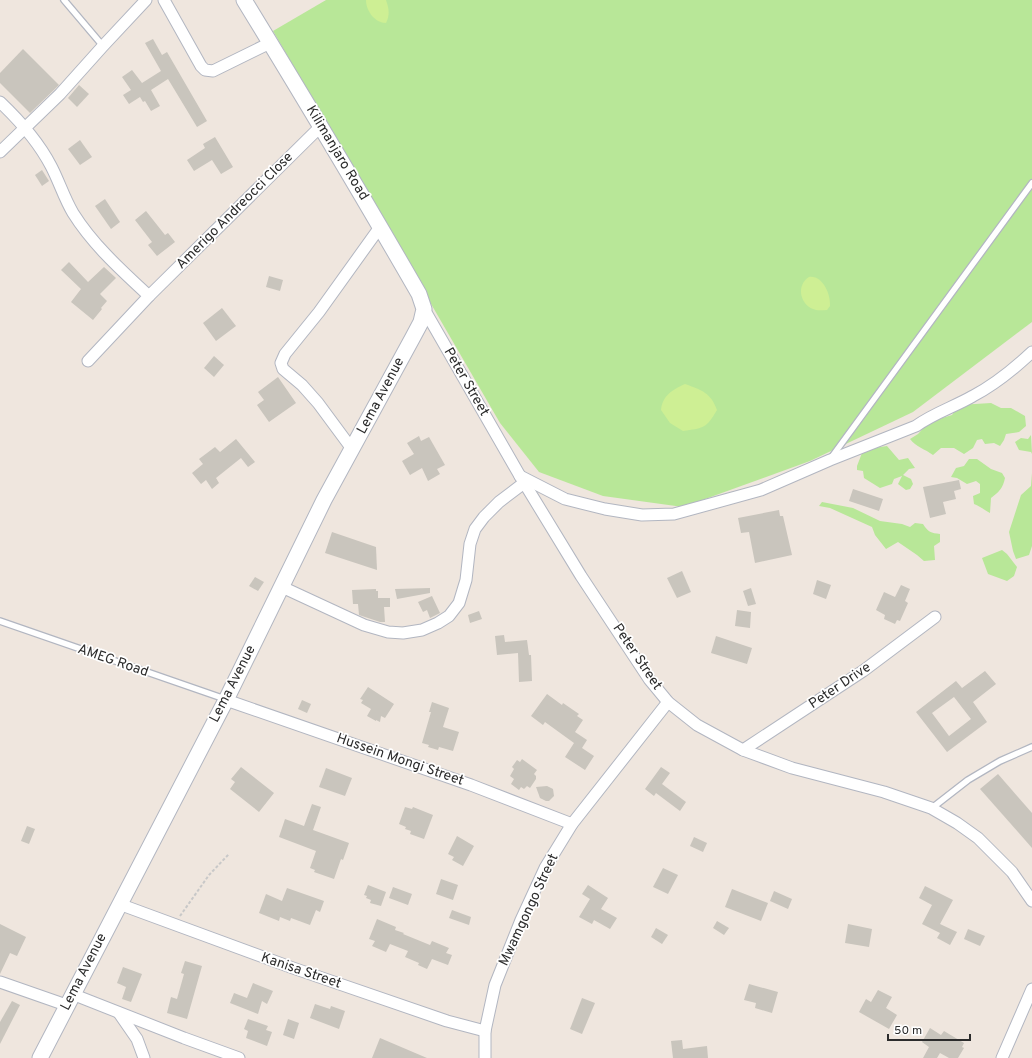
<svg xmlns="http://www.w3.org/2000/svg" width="1032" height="1058" font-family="Overpass,sans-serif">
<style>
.green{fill:#b8e798}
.pitch{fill:#ceef94}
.building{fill:#c9c5bd;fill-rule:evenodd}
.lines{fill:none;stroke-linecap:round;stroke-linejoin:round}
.service-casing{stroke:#b2b6c1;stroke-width:8}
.minor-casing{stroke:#b2b6c1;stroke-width:13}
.secondary-casing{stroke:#b2b6c1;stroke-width:17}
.path{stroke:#c8c8c8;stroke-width:2;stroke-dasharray:3 2;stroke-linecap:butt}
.service{stroke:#fff;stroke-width:5.5}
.minor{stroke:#fff;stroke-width:11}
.secondary{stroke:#fff;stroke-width:15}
.labels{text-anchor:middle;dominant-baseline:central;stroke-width:3.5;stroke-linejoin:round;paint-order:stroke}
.street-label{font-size:14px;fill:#2c2c2c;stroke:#fff}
</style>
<rect width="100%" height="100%" fill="#efe6de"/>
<!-- green -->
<g class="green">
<polygon points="326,0 1032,0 1032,322 913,412 810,461 683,507 603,496 539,472 500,423 273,31"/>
<path d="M991 403 1001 408H1011L1025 416 1026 426 1019 432 1006 434 1004 440 1000 446 994 443 985 444 982 439 977 440 973 448 964 454 954 448H941L933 455C925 449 916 447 910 439L918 434 926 425 939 419 952 415 959 405Z"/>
<polygon points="1031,435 1032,454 1031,452 1019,450 1015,442 1021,438 1028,439"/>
<polygon points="887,446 899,460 908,458 915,468 909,469 903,475 911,479 913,484 910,489 906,490 898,484 902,476 894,479 892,484 880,488 864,478 863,471 857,470 857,466 862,453 874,448"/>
<path d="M969 459H977L991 469 1002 473 1005 478C1003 488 999 492 991 498L990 513C984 510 980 506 974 504L973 496 980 493V484L976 481 967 484 957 478 951 477 956 468 964 466Z"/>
<polygon points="1032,473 1032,546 1029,555 1016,559 1013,551 1009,532 1021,495 1031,486"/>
<path d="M822 502 853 508 880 521 902 524 910 527 915 523 923 524C928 532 931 533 940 534V542L934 546 935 560 924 561 917 555 898 542 886 549 875 535 872 527 830 508 819 506Z"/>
<polygon points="1002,550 1007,554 1017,567 1014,576 1007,581 988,574 982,558"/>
</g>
<!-- pitch -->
<g class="pitch">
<path d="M366 0H386C389 9 390 15 386 23 375 23 366 11 366 0Z"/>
<path d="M809 277C823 275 831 295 830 306L827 310C822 310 817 311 813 309 800 304 796 285 809 277Z"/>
<path d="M685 384C702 390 711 393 717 410 706 429 703 428 683 431L670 423 661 410C663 395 672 390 685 384Z"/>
</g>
<!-- building -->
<g class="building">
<polygon points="153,39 162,55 167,52 207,121 197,127 168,79 151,90 160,106 151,111 145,101 143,102 140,97 129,104 123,95 131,90 122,77 132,70 142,83 161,71 145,43"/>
<polygon points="23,49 59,85 30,113 0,83 0,73"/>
<polygon points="79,85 89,94 77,107 68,98"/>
<polygon points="215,137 233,167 221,174 212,160 194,171 187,160 205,148 203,144"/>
<polygon points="80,140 92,157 80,165 68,149"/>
<polygon points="42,170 49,181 42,186 35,175"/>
<polygon points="105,199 120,222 111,229 95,206"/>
<polygon points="146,211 165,235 168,233 175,242 157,256 148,245 152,242 135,220"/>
<polygon points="69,262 88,282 104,267 116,278 100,294 107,301 101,308 102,309 93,320 71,302 81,289 61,270"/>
<polygon points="269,276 283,280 280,291 266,287"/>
<polygon points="222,308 236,326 216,341 203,323"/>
<polygon points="214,356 224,365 214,377 204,368"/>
<polygon points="278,377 296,403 269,422 257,405 264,400 258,392"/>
<polygon points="419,436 421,441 429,437 445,465 437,469 440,474 428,481 422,468 410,475 402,461 414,454 407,443"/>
<polygon points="236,439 255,462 248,467 241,458 216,478 219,483 212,489 206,480 201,484 192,473 203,464 199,459 215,447 220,452"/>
<polygon points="959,480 961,489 954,491 956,499 943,502 946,514 930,518 923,487"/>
<polygon points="853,489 883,499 879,511 849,501"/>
<polygon points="779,510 780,516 783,516 792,555 755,563 749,532 741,533 738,518"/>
<polygon points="332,532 376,547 377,570 325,553"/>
<polygon points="682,571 691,592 677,598 667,578"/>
<polygon points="255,577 264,582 258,591 249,586"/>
<polygon points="817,580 831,585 826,599 813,594"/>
<polygon points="901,585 910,589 905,601 908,603 900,621 897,620 895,624 884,619 885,615 876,610 884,592 895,597"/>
<polygon points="430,588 430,593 397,599 395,589"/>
<polygon points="751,588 756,604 748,606 743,591"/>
<polygon points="376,589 376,591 378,591 378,598 390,598 390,607 384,607 385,622 380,622 359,615 358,604 353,604 352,590"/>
<polygon points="432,596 440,613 430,618 427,610 423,612 418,602"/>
<polygon points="737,610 751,612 750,628 735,626"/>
<polygon points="479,611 482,619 470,623 468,615"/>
<polygon points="504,635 505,642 527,640 529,655 531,655 532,681 519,682 518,653 497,655 495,636"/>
<polygon points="716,636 752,648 747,664 711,653"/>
<path d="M985 671 996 684 973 702 987 722 947 752 916 712 956 681 962 688ZM954 697 971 719 949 736 932 713Z"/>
<polygon points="368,687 394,704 385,718 381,716 380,722 376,720 376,721 367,716 371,709 361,703 363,700 360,699"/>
<polygon points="547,694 562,705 563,703 579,714 577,716 583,720 575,732 587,740 582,748 594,756 585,770 565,757 574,743 545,722 543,725 531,716"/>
<polygon points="302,700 311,704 307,713 298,709"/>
<polygon points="432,702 449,708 443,727 459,732 453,751 439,747 438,750 428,747 429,745 422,743 431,712 429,712"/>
<polygon points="522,759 537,770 534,774 536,776 536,779 530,788 527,786 524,789 521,787 519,790 511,784 514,779 510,776 514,769 512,767 517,760 520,762"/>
<polygon points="241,767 274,793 259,812 230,789 235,782 231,779"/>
<polygon points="661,767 670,773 662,784 686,802 680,811 656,793 654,796 645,789"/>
<polygon points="326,768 352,778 345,796 319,787"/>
<polygon points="998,774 1032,813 1032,848 980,789"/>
<polygon points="547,786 553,789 554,796 549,801 546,801 540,798 536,787"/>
<polygon points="312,804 321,807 313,830 349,843 343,860 341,859 334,879 314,872 315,870 310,868 316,851 279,837 285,819 304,826"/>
<polygon points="405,807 412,809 413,807 433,815 424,839 410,834 411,831 405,829 406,827 399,824"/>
<polygon points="27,826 35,829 29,844 21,841"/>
<polygon points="457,836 474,846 463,866 452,860 454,857 448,854"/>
<polygon points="694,837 707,843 703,852 690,846"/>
<polygon points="663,868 678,875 668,894 653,887"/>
<polygon points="441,879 458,885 453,900 436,894"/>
<polygon points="368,885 386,892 381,906 370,903 371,900 366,898 367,896 364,895"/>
<polygon points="588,885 608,898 601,909 617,918 610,929 594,920 592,924 579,917 590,899 582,894"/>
<polygon points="925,886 953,900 940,924 957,932 950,945 937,938 940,933 922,924 932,905 919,898"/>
<polygon points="393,887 412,894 408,905 389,898"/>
<polygon points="287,888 324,901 320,912 316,910 310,925 291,918 290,921 280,917 279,921 259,913 266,894 282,901"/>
<polygon points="732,889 768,903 761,921 725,907"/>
<polygon points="774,891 792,899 788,909 770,901"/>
<polygon points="452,910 471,917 469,925 449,918"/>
<polygon points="377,919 396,927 395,930 404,933 403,934 430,945 432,941 449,948 446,953 452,955 448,965 432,959 427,969 418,965 419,963 405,957 408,951 390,944 386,952 372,946 375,941 369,939"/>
<polygon points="717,921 729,928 724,935 713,928"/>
<polygon points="0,924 26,937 17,956 10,953 0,974"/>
<polygon points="848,924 872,929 869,947 845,943"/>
<polygon points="656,928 668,935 662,944 651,937"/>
<polygon points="968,929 985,936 980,946 964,939"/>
<polygon points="185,961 202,966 187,1019 167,1013 171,997 177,999 184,974 181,973"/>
<polygon points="123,967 142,974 131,1002 122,999 126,987 117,983"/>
<polygon points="253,983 273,991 267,1004 262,1001 258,1014 230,1003 234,993 247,998"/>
<polygon points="749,984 778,992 772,1013 755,1008 756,1003 744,1000"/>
<polygon points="878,990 892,997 886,1008 897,1015 889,1029 859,1012 866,999 871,1002"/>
<polygon points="582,998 595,1003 582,1034 570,1029"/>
<polygon points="12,1001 20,1005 0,1044 0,1022"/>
<polygon points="315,1004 330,1009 331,1006 345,1011 339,1029 310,1018"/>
<polygon points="248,1019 268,1026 266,1030 272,1032 267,1046 246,1038 248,1031 244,1029"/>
<polygon points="288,1019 299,1023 294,1039 283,1035"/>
<polygon points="930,1028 941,1035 944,1031 964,1043 962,1047 964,1048 958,1058 949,1058 940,1053 937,1058 923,1058 929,1047 922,1042"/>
<polygon points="380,1038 427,1058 372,1058"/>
<polygon points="682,1040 683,1049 707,1046 708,1058 673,1058 671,1041"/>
</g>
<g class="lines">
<defs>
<g id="service">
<polyline points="64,0 103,46"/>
<polyline points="831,458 1032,183"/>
<polyline points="0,621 225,699"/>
<polyline points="932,808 968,780 1000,761 1032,747"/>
</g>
<g id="minor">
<polyline points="164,0 201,66 205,70 213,71 270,43"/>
<path d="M0 102C20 121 38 141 51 166 59 181 64 198 73 213 93 245 122 271 149 296"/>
<polyline points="0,152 60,94 103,46 146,0"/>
<polyline points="424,309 520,476 581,576 649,679 668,702 697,725 743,750 792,768 884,792 931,808 957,823 978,838 1012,872 1032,901"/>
<polyline points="88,361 149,296 321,126"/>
<polyline points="352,449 318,403 302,385 283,369 281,363 285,354 319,312 380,227"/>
<path d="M520 476 565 499 605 509 642 515 674 514 761 490 830 460 916 426C934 413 954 407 973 396 992 386 1016 367 1032 352"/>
<polyline points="282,587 364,625 388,632 403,633 422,630 438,623 449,616 459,603 466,580 470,544 475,529 484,517 499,502 524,483"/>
<polyline points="226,700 471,785 572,824"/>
<polyline points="743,750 863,671 935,617"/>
<polyline points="119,904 293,968 447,1021 485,1031"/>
<polyline points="0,982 66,1005"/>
<polyline points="72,994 184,1038 239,1058"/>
<polyline points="119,1013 137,1039 144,1058"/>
<polyline points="485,1058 485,1031 495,985 521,920 545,868 572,824 668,702"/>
<polyline points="1002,1058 1032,989"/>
</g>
<path id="secondary" d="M40 1058 226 700 324 500 413 337 421 322 424 309 419 294C362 195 304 98 244 0"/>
</defs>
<!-- service casing -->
<use href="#service" class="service-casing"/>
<!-- minor casing -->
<use href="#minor" class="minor-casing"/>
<!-- secondary casing -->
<use href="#secondary" class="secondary-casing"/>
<!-- path -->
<polyline class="path" points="180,916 209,875 229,854"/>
<!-- service -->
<use href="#service" class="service"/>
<!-- minor -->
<use href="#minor" class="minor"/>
<!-- secondary -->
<use href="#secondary" class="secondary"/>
</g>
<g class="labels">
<!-- street labels -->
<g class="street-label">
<text transform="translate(337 153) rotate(59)">Kilimanjaro Road</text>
<text transform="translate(235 211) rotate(-45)">Amerigo Andreocci Close</text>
<text transform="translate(466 382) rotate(60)">Peter Street</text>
<text transform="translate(381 396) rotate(-62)">Lema Avenue</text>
<text transform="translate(637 657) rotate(56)">Peter Street</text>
<text transform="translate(113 661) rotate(19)">AMEG Road</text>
<text transform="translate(233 684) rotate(-63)">Lema Avenue</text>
<text transform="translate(840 686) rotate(-34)">Peter Drive</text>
<text transform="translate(400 760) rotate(19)">Hussein Mongi Street</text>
<text transform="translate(529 910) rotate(-65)">Mwamgongo Street</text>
<text transform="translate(301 971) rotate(19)">Kanisa Street</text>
<text transform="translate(84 972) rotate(-63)">Lema Avenue</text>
</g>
</g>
<!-- scale -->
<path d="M888 1034v6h82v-6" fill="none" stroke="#2c2c2c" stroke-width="2"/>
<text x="894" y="1034" font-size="12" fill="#2c2c2c" stroke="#ffffff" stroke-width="3" paint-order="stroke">50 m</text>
</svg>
